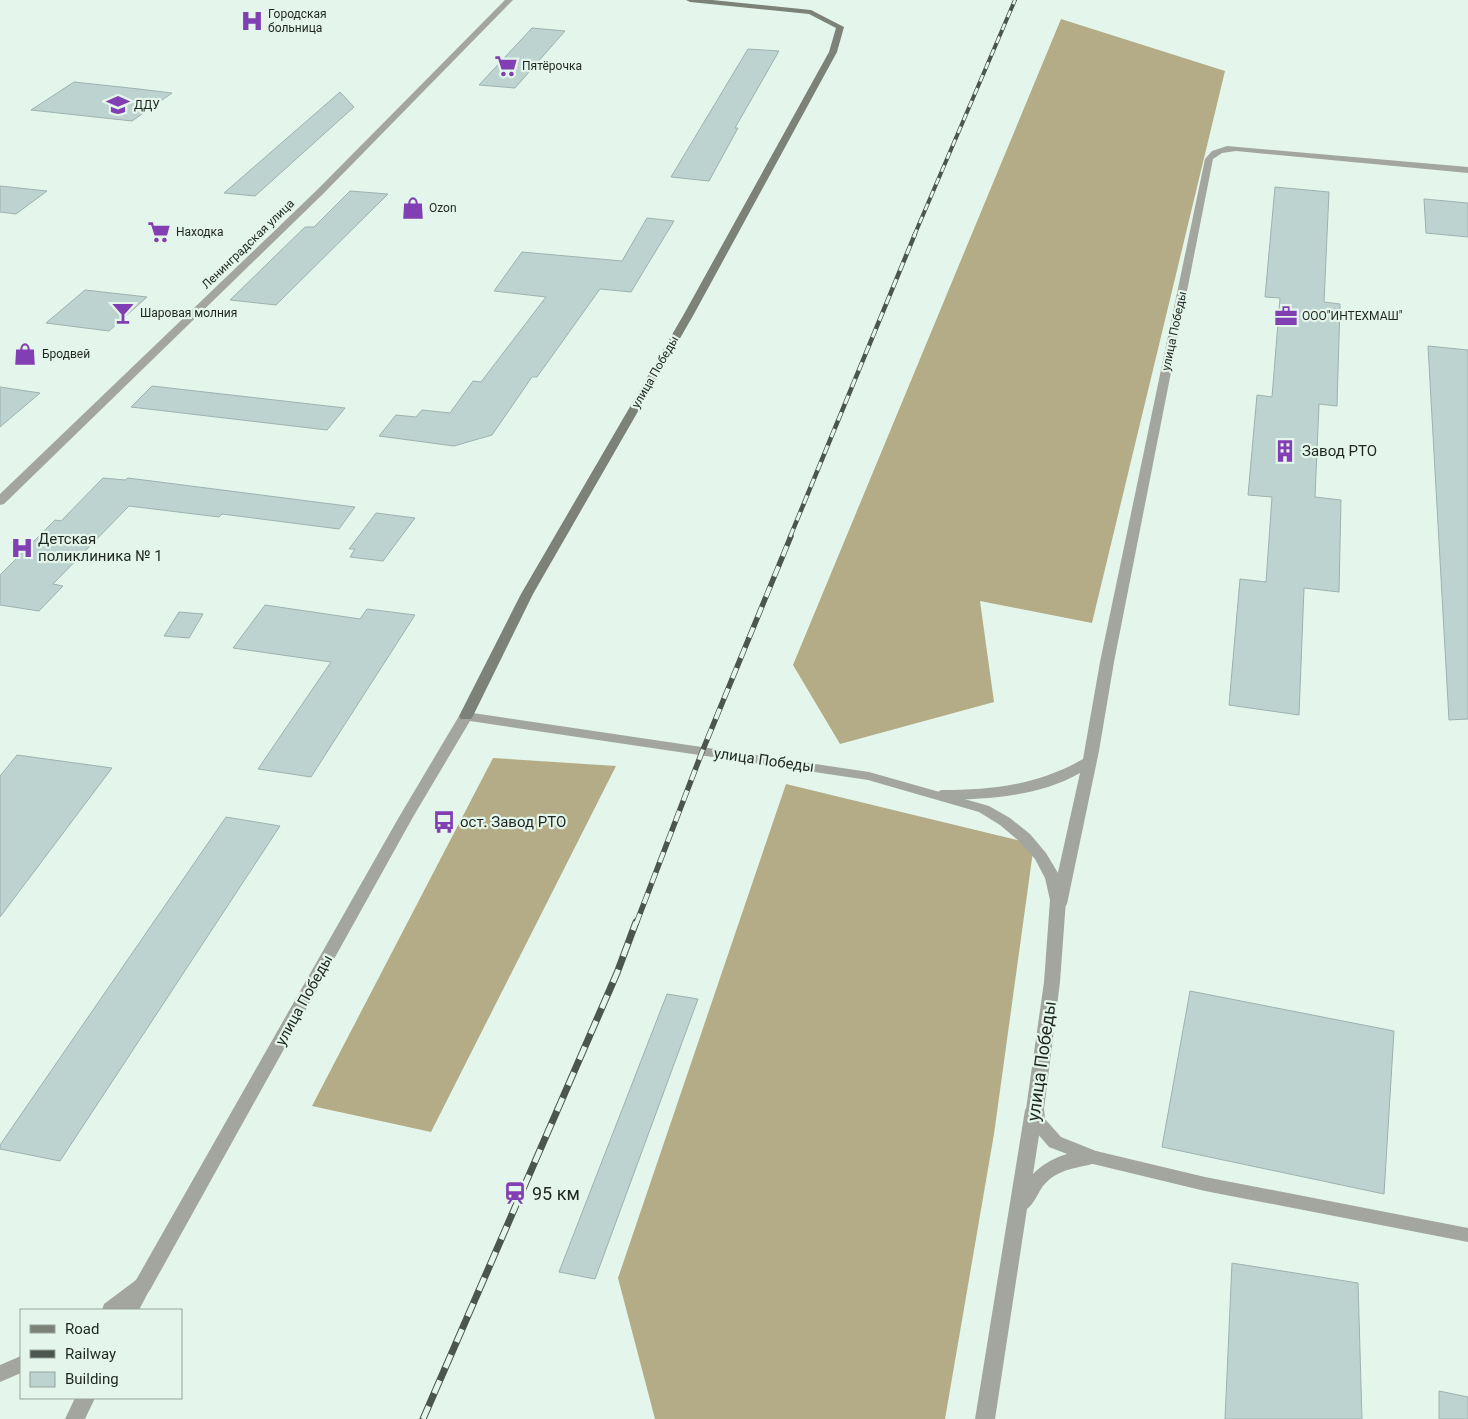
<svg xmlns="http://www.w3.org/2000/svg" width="1468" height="1419" font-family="Roboto,sans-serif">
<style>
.forest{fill:#b3ac87}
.building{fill:#bdd3d0;stroke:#9db2b0}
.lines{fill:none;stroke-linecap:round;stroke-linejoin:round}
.minor{fill:#a3a69f;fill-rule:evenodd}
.tertiary{fill:#a3a69f;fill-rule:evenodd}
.secondary{fill:#7d8278;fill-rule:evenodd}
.rail-far3-casing{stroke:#4c5650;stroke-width:4}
.rail-far2-casing{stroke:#4c5650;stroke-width:4.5}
.rail-far1-casing{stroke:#4c5650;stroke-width:5.5}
.rail-casing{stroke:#4c5650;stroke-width:7}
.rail-far3{stroke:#e4f6eb;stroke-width:2.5;stroke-dasharray:7;stroke-linecap:butt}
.rail-far2{stroke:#e4f6eb;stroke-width:3;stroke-dasharray:9;stroke-linecap:butt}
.rail-far1{stroke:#e4f6eb;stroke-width:4;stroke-dasharray:11;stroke-linecap:butt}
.rail{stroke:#e4f6eb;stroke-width:5;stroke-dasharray:14;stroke-linecap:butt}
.labels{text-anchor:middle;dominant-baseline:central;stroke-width:4.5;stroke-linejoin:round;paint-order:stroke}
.far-poi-label{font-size:12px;fill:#1f2622;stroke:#e4f6eb;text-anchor:start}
.far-street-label{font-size:12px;fill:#1f2622;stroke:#e4f6eb}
.poi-label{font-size:15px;fill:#1f2622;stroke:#e4f6eb;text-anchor:start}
.street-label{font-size:15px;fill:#1f2622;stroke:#e4f6eb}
.near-street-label{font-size:18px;fill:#1f2622;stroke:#e4f6eb}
.near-poi-label{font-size:18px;fill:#1f2622;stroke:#e4f6eb;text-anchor:start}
</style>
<rect width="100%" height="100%" fill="#e4f6eb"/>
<!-- forest -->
<g class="forest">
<polygon points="1061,19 1225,71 1092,623 980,601 994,702 840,744 793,665"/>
<polygon points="493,758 616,766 431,1132 312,1106"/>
<polygon points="786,784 1034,844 994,1134 945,1419 655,1419 618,1278"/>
</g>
<!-- building -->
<g class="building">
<polygon points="532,28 565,31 515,88 479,85"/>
<polygon points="748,49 779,51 735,128 738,128 709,181 671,177"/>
<polygon points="74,82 139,89 172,93 132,121 31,110"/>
<polygon points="340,92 354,107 255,196 224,193"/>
<polygon points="0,186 47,191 16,214 0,212"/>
<polygon points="1275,187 1329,192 1324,302 1340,304 1337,406 1319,404 1315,497 1341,500 1339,592 1304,588 1299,715 1229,705 1240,579 1266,582 1272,497 1248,495 1257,395 1272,397 1280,298 1265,297"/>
<polygon points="350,191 388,194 276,305 230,300 305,227 314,227"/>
<polygon points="1424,199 1468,203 1468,237 1426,233"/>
<polygon points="647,218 674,221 631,292 600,289 537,377 532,377 492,435 454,446 379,436 396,415 416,417 422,410 450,413 473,381 481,382 546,297 494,291 522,252 622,261"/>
<polygon points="85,290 147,297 109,331 46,323"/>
<polygon points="1428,346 1468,350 1468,719 1449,720"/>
<polygon points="152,386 345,408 327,430 131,407"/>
<polygon points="0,387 40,393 0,427"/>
<polygon points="103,478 125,480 128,478 355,507 339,529 222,514 219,517 129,506 53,584 63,586 39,611 0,605 0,575 55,520 61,521"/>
<polygon points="376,513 415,518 383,561 350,557 355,549 349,549"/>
<polygon points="265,605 360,619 367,609 415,615 311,777 258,769 331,662 233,648"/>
<polygon points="179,612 203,614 189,638 164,636"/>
<polygon points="17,755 112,768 0,917 0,776"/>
<polygon points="226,817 280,826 60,1161 0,1149 0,1145"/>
<polygon points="1190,991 1394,1031 1384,1194 1162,1147"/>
<polygon points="667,994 698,999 595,1279 559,1272"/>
<polygon points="1232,1263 1358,1283 1362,1419 1225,1419"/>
<polygon points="1439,1391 1468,1397 1468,1419 1439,1419"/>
</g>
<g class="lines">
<!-- minor -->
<g class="minor">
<path d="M1227 146 1468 167V173L1236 151 1222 153 1213 159 1114 662 1099 751 1067 904 1064 908H1054L1051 904 1080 773C1038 797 988 799 941 800L934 795 941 790C992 790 1038 785 1083 759L1100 662 1205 159 1212 151Z"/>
<path d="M1034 1104 1040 1105 1043 1110 1033 1174C1047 1159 1078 1146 1099 1152L1102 1157 1099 1162C1078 1169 1059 1167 1043 1186 1038 1193 1034 1204 1027 1209L995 1419H975L1025 1110 1028 1105Z"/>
<polygon points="143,1277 150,1280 152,1285 139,1310 121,1310 136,1280"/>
<polygon points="75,1398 95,1398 85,1419 65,1419"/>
</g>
<!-- tertiary -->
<g class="tertiary">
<polygon points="505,0 513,0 324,193 4,504 0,505 0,494 318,189"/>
<polygon points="466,712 869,772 989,806 1010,818 1030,834 1046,853 1061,878 1066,900 1060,982 1044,1109 1045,1119 1061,1137 1096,1151 1205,1177 1468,1228 1468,1242 1205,1191 1093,1164 1049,1147 1031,1126 1026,1109 1044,982 1050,900 1045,878 1035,859 1019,841 1000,825 979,812 868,780 470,721 413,817 150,1290 124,1310 102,1310 104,1304 136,1280 399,817 459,716"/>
<polygon points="21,1356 21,1373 0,1382 0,1365"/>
</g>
<!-- secondary -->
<polygon class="secondary" points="686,0 712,0 811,10 844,27 837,52 694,314 533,594 473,716 471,719 461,719 459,716 521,594 684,314 829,52 836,28 809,14 690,2"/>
<defs>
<polyline id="rail-far3" points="914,236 1015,0"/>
<polyline id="rail-far2" points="790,537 915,234"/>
<polyline id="rail-far1" points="636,924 702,752 791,536"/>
<polyline id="rail" points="423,1419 617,973 636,922"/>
</defs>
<!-- rail-far3 casing -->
<use href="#rail-far3" class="rail-far3-casing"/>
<!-- rail-far2 casing -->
<use href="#rail-far2" class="rail-far2-casing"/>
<!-- rail-far1 casing -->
<use href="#rail-far1" class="rail-far1-casing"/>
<!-- rail casing -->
<use href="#rail" class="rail-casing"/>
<!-- rail-far3 -->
<use href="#rail-far3" class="rail-far3"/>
<!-- rail-far2 -->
<use href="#rail-far2" class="rail-far2"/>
<!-- rail-far1 -->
<use href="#rail-far1" class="rail-far1"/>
<!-- rail -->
<use href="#rail" class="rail"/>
</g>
<!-- icons -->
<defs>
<symbol id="hospital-bare" viewBox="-9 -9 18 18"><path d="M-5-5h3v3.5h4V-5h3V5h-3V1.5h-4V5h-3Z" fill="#813fb3" stroke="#e4f6eb" stroke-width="2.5" paint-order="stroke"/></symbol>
<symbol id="supermarket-bare" viewBox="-9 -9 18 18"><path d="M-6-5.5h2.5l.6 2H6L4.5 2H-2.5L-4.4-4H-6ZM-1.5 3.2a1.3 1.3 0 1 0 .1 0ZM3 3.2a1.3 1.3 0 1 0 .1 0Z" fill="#813fb3" stroke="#e4f6eb" stroke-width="2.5" paint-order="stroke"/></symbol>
<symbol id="school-bare" viewBox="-9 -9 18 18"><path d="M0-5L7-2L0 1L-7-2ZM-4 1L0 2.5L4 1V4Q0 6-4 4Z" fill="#813fb3" stroke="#e4f6eb" stroke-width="2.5" paint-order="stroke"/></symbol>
<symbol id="shop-bare" viewBox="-9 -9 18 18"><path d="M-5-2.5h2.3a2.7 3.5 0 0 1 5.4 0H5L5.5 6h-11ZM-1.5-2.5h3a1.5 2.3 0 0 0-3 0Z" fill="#813fb3" stroke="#e4f6eb" stroke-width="2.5" paint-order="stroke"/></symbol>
<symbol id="bar-bare" viewBox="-9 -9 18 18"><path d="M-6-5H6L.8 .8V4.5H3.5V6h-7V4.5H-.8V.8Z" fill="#813fb3" stroke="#e4f6eb" stroke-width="2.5" paint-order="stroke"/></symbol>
<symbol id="office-bare" viewBox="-9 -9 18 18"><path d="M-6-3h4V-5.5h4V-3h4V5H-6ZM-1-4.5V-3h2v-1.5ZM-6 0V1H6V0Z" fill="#813fb3" stroke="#e4f6eb" stroke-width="2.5" paint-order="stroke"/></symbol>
<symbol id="building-bare" viewBox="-9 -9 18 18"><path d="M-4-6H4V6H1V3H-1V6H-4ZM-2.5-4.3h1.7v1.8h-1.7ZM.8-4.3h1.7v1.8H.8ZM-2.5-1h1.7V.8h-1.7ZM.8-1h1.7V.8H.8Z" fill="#813fb3" stroke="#e4f6eb" stroke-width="2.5" paint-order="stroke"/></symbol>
<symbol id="bus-bare" viewBox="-9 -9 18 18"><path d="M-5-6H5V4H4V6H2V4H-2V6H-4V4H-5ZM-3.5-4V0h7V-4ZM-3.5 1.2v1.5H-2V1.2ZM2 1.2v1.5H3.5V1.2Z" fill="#813fb3" stroke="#e4f6eb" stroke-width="2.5" paint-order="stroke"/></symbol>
<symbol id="station-bare" viewBox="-9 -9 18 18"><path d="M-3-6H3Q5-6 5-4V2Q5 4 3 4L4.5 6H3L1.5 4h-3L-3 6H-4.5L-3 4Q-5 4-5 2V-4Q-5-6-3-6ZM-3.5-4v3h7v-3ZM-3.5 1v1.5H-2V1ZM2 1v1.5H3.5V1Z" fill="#813fb3" stroke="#e4f6eb" stroke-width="2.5" paint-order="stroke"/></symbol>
</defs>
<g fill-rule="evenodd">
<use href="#hospital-bare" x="236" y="5" width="32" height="32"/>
<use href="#supermarket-bare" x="490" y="50" width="32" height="32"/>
<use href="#school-bare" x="102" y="89" width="32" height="32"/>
<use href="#shop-bare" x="397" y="192" width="32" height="32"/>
<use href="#supermarket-bare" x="143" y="216" width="32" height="32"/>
<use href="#bar-bare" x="107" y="297" width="32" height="32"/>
<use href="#office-bare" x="1270" y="300" width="32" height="32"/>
<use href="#shop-bare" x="9" y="338" width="32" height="32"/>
<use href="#building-bare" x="1269" y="435" width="32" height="32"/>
<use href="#hospital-bare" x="6" y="532" width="32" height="32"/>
<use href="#bus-bare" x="428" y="806" width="32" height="32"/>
<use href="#station-bare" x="499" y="1177" width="32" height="32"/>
</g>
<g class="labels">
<!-- far-poi labels -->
<g class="far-poi-label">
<text x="268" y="14">Городская<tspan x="268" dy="14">больница</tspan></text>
<text x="522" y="66">Пятёрочка</text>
<text x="134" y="105">ДДУ</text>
<text x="429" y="208">Ozon</text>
<text x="176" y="232">Находка</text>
<text x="140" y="313">Шаровая молния</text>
<text x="1302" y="316">ООО"ИНТЕХМАШ"</text>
<text x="42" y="354">Бродвей</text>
</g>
<!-- far-street labels -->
<g class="far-street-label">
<text transform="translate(248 244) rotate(-44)">Ленинградская улица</text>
<text transform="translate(1174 331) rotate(-78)">улица Победы</text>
<text transform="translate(655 372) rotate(-60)">улица Победы</text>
</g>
<!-- poi labels -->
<g class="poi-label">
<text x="1302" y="451">Завод РТО</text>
<text x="38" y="539">Детская<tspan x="38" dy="17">поликлиника № 1</tspan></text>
<text x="460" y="822">ост. Завод РТО</text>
</g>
<!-- street labels -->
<g class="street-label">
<text transform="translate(764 760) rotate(8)">улица Победы</text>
<text transform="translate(304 1000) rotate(-61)">улица Победы</text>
</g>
<!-- near-street labels -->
<g class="near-street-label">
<text transform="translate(1041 1061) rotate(-82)">улица Победы</text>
</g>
<!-- near-poi labels -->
<g class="near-poi-label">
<text x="532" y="1193">95 км</text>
</g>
</g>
<!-- legend -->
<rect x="20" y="1309" width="162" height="90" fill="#e4f6eb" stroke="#95a39b"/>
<rect x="30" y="1325" width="25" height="8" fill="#7d8278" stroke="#95a39b"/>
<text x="65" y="1334" font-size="15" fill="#1f2622">Road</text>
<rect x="30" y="1350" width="25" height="8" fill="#4c5650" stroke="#95a39b"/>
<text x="65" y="1359" font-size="15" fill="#1f2622">Railway</text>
<rect x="30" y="1372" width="25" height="15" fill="#bdd3d0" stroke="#95a39b"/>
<text x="65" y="1384" font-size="15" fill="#1f2622">Building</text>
</svg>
